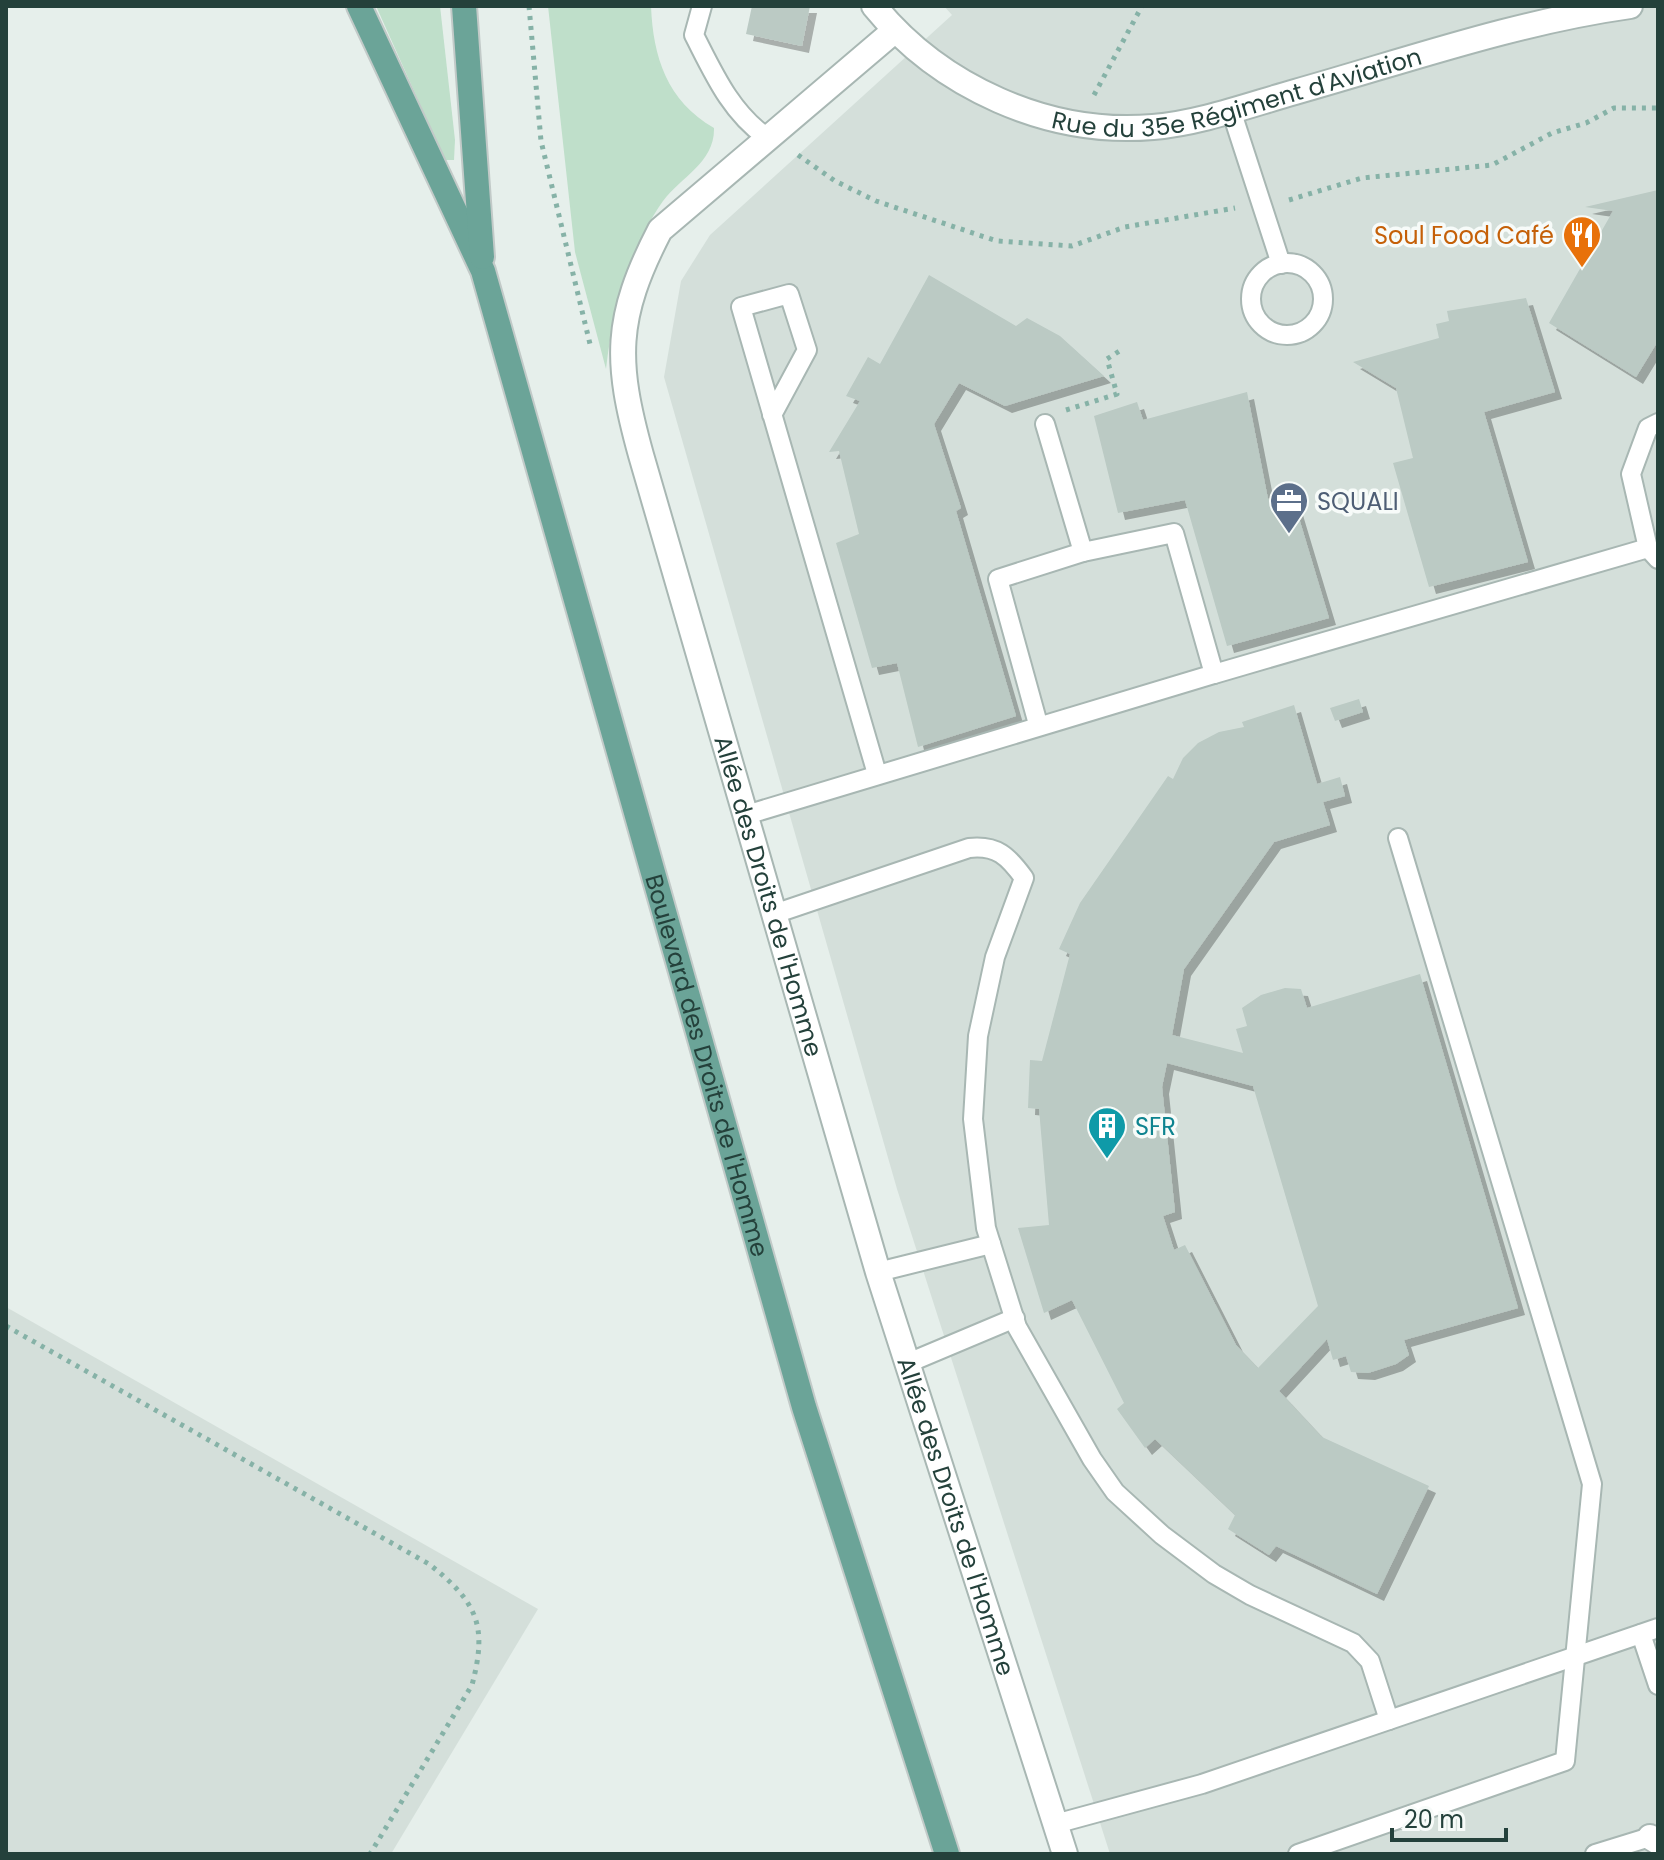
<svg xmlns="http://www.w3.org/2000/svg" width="1664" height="1860" font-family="Poppins,sans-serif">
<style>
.built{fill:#d4dfda}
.green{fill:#bfdfca}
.building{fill:#bbcac4;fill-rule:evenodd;filter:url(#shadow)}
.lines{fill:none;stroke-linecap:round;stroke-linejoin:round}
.lane-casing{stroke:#a8b7b3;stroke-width:22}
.street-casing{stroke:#a8b7b3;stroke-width:28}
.primary-casing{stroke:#c2cac8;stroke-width:28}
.path{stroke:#86b2a7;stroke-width:5;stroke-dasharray:4 6;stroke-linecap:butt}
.lane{stroke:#fff;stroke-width:18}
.street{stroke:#fff;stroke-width:24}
.primary{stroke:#6ba498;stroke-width:24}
.labels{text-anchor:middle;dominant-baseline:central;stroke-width:7;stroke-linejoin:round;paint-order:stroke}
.street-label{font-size:24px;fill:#24413b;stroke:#f7fbf9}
.food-label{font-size:24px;fill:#c56008;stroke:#f7fbf9;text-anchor:end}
.service-label{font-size:24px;fill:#4e5e75;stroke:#f7fbf9;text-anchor:start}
.culture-label{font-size:24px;fill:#0d838f;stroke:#f7fbf9;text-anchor:start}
</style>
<defs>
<filter id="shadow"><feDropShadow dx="7" dy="7" stdDeviation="0" flood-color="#0004"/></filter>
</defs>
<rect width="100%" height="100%" fill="#e6efeb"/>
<!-- built -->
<g class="built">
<polygon points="944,6 1658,6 1658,1854 1110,1854 897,1189 664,377 681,281 710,235 952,15"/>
<polygon points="6,1307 538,1609 391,1854 6,1854"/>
</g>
<!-- green -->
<g class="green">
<polygon points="376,6 440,6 455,140 454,160 445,160"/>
<path d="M548 6H651C653 57 667 101 714 128 715 162 681 177 663 201 628 251 613 309 606 369L575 252Z"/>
</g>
<!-- building -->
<g class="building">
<polygon points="752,6 810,6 802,46 746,34"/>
<polygon points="1658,190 1658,341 1636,377 1549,323 1613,211 1585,207"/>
<polygon points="929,275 1016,326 1027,318 1060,336 1104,376 1005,406 959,383 934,424 961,508 956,511 1016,716 918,747 897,663 872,668 836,543 859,534 839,451 829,452 860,401 846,396 868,357 880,364"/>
<polygon points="1526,298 1555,392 1484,412 1528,562 1429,587 1393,463 1413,458 1396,388 1353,362 1439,338 1436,324 1449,321 1447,311"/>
<polygon points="1247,392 1268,499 1292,495 1329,618 1227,646 1185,500 1118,513 1094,416 1137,402 1143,420"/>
<polygon points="1359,699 1363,712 1335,721 1330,708"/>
<path d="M1294 705 1317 784 1340 777 1345 796 1323 802 1330 825 1274 842 1184 969 1172 1035 1243 1053 1236 1029 1247 1026 1242 1008 1261 995 1285 988 1301 989 1307 1008 1420 974 1518 1308 1404 1340 1409 1355 1396 1364 1368 1373 1351 1372 1346 1356 1333 1360 1327 1339 1279 1391 1322 1437 1429 1486 1377 1594 1276 1546 1269 1555 1228 1529 1235 1515 1155 1439 1145 1448 1117 1409 1124 1403 1072 1300 1044 1313 1018 1228 1049 1225 1039 1109 1028 1108 1030 1060 1042 1061 1070 954 1059 949 1080 903 1168 776 1173 779 1183 758 1198 743 1219 732 1244 727 1242 722ZM1167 1063 1253 1086 1318 1306 1258 1368 1236 1345 1185 1245 1174 1250 1163 1216 1175 1212 1162 1087Z"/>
</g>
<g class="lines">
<defs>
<g id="lane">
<path d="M702 6 694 35C714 74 730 111 766 137"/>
<polyline points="1231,110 1281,264"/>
<circle cx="1287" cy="299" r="36"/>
<polyline points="772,415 807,350 789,294 741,307 877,774"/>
<polyline points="1658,423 1648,428 1631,474 1648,548 1658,559"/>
<polyline points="1214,674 1648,548"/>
<polyline points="1038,724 998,579 1083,552"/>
<polyline points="746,815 1214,674 1174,533 1083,552 1045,424"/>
<path d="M774 914 969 848C997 845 1008 856 1024 878L995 957 978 1036 973 1119 986 1228 1017 1327 1092 1459 1115 1492 1162 1535 1214 1574 1250 1595 1353 1643 1370 1661 1389 1720"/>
<polyline points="878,1272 991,1244"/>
<polyline points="908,1363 1015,1318"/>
<polyline points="1641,1634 1658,1685"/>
<polyline points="1055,1824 1202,1784 1658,1628"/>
<polyline points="1298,1854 1565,1761 1592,1484 1398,838"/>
<polyline points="1595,1854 1650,1837"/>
</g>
<g id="street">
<path id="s1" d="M874 6C940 87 1048 136 1153 127 1200 123 1249 105 1295 92 1405 61 1516 22 1630 6"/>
<path id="s2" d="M894 31 660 230C614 319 615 361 641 455L878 1272 1065 1854"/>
<polyline points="1650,1837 1658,1842"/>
</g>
<g id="primary">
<path id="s3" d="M359 6 483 271 804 1407 947 1854"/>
<polyline points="464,6 482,257"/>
</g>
</defs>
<!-- lane casing -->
<use href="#lane" class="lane-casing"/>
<!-- street casing -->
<use href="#street" class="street-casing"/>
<!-- primary casing -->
<use href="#primary" class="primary-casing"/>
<!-- path -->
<g class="path">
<polyline points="529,6 541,141 590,344"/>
<polyline points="1094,95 1142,6"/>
<polyline points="798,155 835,181 876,201 997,241 1072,246 1125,227 1235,208"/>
<polyline points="1289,200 1362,178 1492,165 1552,133 1586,123 1614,108 1658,108"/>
<polyline points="1066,410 1117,394 1107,359 1121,350"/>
<path d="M6 1326 429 1564C477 1602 488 1625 472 1685L370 1854"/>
</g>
<!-- lane -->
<use href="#lane" class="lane"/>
<!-- street -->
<use href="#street" class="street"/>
<!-- primary -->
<use href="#primary" class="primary"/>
</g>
<!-- icons -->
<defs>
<symbol id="restaurant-pin" viewBox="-11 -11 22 30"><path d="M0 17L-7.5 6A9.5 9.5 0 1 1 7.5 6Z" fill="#e8710a" stroke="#f7fbf9"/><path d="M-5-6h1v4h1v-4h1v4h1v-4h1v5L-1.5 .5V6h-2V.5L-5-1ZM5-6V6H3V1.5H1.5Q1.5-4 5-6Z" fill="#fff"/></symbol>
<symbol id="office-pin" viewBox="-11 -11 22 30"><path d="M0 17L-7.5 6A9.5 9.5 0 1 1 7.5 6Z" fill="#5c6f8a" stroke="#f7fbf9"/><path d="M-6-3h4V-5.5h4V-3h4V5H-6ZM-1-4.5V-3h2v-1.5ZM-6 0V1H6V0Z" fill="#fff"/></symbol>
<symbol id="building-pin" viewBox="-11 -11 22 30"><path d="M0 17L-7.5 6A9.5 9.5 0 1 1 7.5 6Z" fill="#0f9aa8" stroke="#f7fbf9"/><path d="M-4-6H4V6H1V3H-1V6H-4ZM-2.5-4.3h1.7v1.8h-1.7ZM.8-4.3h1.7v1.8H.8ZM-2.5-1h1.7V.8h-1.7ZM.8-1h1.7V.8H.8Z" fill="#fff"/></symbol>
</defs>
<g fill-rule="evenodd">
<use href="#restaurant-pin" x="1560" y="213" width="44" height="60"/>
<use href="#office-pin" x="1267" y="479" width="44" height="60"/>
<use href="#building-pin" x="1085" y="1104" width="44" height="60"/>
</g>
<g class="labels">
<!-- street labels -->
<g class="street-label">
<text stroke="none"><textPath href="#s1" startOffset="404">Rue du 35e Régiment d'Aviation</textPath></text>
<text stroke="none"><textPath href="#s2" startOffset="1000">Allée des Droits de l'Homme</textPath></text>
<text stroke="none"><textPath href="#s3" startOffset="1118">Boulevard des Droits de l'Homme</textPath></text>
<text stroke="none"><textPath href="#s2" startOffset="1648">Allée des Droits de l'Homme</textPath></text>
</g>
<!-- food labels -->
<g class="food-label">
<text x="1554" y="235">Soul Food Café</text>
</g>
<!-- service labels -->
<g class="service-label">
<text x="1317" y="501">SQUALI</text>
</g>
<!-- culture labels -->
<g class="culture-label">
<text x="1135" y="1126">SFR</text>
</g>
</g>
<!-- border -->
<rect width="1664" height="1860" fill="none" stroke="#24413b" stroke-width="16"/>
<!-- scale -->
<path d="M1392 1828v12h114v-12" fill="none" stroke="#24413b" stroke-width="4"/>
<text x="1404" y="1828" font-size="24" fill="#24413b" stroke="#f7fbf9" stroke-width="6" paint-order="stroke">20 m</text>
</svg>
